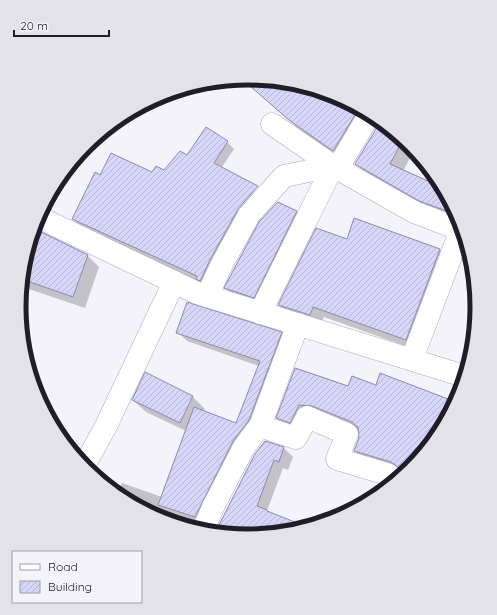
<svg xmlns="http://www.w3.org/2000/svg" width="497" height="615" font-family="Quicksand,sans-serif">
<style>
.shadow{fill:#0003}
.building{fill:url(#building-hatch);stroke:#8d8aaa}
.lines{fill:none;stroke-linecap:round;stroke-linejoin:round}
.minor-casing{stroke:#b1a5c6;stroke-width:23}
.minor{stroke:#fff;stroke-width:22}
.rim{fill:none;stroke:#201c28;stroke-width:5}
</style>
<defs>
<pattern id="building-hatch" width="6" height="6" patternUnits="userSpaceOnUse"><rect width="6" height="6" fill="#d7d5f8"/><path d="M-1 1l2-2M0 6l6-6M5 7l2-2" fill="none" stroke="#b8b6d5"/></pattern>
</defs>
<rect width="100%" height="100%" fill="#f5f3fa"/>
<!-- shadow -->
<g class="shadow">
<polygon points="257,80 337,96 371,119 345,161 301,131 267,101 256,91"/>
<polygon points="379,124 411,145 414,151 403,171 436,185 437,184 461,220 431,211 367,175 356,164"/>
<polygon points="207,128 227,142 234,149 220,170 192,150"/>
<polygon points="237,211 250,225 214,294 87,233 73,219"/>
<polygon points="296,212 307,222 264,307 236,299 226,288"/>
<polygon points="354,220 440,250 451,261 417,350 324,317 321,325 290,316 279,305 348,240"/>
<polygon points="35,229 88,256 99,267 85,308 23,287"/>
<polygon points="178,332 281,333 290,342 203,528 160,519 119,492 122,483 162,497 186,431 146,412 133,400 192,396 205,409 203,412 237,424 259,366 187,341"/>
<polygon points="296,369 349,387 376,387 381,375 456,402 462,389 460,396 411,470 405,474 366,462 355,451 360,439 360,432 324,416 289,429 277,418"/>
<polygon points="36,394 42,400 41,402 36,395"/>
<polygon points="265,442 284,448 293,457 288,470 283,468 267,511 301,527 248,537 217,531 226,511 255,454"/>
</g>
<!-- building -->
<g class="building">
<polygon points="249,78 337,96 358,110 333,151 289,120 242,79"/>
<polygon points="379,124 403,140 390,164 437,185 458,215 419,201 355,164"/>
<polygon points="206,127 228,141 214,163 258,186 238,209 211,258 200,281 196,279 197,276 72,219 95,172 100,175 111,153 152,172 156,166 164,170 180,151 187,155"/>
<polygon points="278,202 297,211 254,298 224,288 259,222"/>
<polygon points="354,218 440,249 406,340 313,307 310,315 278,305 316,228 347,239"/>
<polygon points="35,229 88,255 73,297 24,280"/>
<polygon points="187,302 282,332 249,420 233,441 195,517 158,505 194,407 236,423 260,361 176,333"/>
<polygon points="295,368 348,386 352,376 376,385 380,373 456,402 411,470 406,473 391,462 354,451 359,438 358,427 352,422 312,406 299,405 290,423 276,418"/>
<polygon points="145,372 193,396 180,423 132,400"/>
<polygon points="265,441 284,447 279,462 274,460 257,506 267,510 267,511 305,526 253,536 219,525 255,454"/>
</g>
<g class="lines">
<defs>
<g id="minor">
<polyline points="272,124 333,166"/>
<polyline points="337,169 368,117"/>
<polyline points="38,217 197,293 464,376"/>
<polyline points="207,296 222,264 249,215 284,176 333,166"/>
<polyline points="260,313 333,166 414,212 461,230"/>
<polyline points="412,359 462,227"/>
<polyline points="260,426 296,438 307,417 347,434 337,459 387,474 396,480"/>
<polyline points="84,466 106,426 174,282"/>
<polyline points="204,528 214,505 244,447 260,426 298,324"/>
</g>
</defs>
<!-- minor casing -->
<use href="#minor" class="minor-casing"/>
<!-- minor -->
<use href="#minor" class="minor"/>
</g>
<!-- crop -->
<path d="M0 0H497V615H0ZM26 307a222 222 0 1 1 444 0a222 222 0 1 1-444 0Z" fill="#e4e2e9" fill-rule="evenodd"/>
<path class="rim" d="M26 307a222 222 0 1 1 444 0a222 222 0 1 1-444 0Z"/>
<!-- legend -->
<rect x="12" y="551" width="130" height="52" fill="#f5f3fa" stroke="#a09da6"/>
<rect x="20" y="564" width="20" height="6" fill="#ffffff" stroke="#a09da6"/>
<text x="48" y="571" font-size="12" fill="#201c28">Road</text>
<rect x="20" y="581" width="20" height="12" fill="url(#building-hatch)" stroke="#a09da6"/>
<text x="48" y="591" font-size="12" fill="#201c28">Building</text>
<!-- scale -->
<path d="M14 30v6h95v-6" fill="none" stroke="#201c28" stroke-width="2"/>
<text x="20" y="30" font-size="12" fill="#201c28" stroke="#f5f3fa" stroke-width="3" paint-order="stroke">20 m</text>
</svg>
